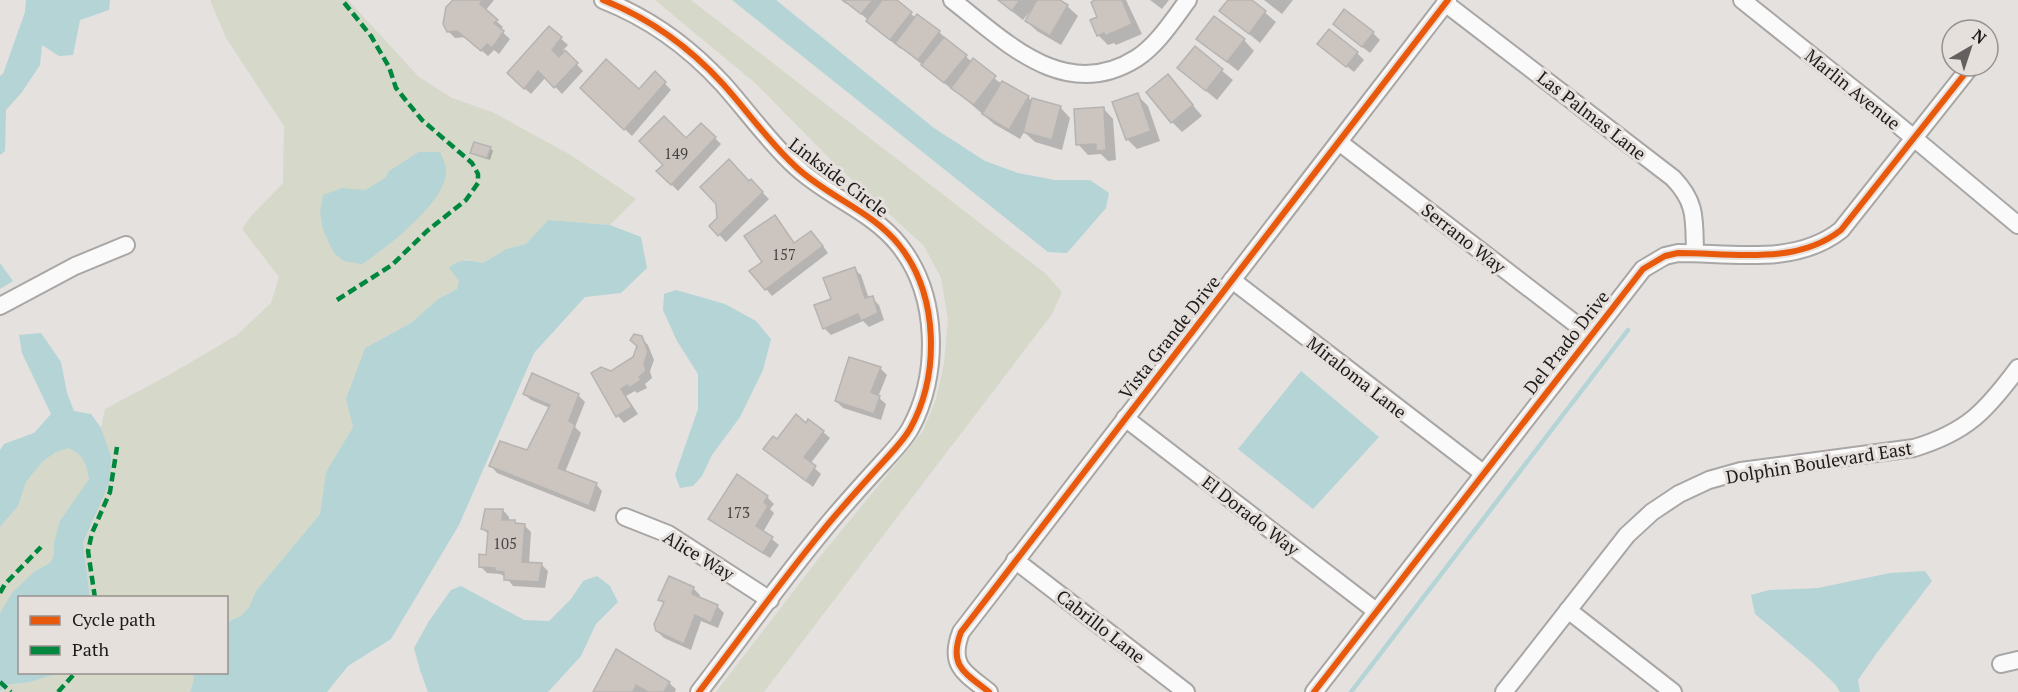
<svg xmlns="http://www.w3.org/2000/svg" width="2018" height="692" font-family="'PT Serif',serif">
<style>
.green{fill:#d6d8ca}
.water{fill:#b4d4d6}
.shadow{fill:#0003}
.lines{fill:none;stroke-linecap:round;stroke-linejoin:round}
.stream{stroke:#b4d4d6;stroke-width:4.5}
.building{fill:#cbc4bf;stroke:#b6b4b2;stroke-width:1.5}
.minor-casing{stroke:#a9a7a6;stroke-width:20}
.minor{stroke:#fbfafa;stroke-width:16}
.quiet{stroke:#00873e;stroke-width:4.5;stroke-dasharray:9 4.5;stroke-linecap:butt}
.cycleway-casing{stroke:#e6e0dd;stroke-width:10}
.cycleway{stroke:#e8590c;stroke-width:6}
.labels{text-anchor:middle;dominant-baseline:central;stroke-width:6;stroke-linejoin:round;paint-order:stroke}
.number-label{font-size:15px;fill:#484543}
.street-label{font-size:18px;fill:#1d1b1a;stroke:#e6e0dd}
</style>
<rect width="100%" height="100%" fill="#e4e1df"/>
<!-- green -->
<g class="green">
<polygon points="210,0 348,0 419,77 452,98 492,112 569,154 636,199 610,225 548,220 526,244 506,249 483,263 465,259 457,289 438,299 411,323 365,348 346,399 353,427 326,472 320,514 256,591 249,607 241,616 227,622 226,598 90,597 83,543 94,520 111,456 101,428 105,409 169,375 237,335 271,303 279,277 242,229 252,215 283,183 284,126 226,38"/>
<polygon points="655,0 691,0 1046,274 1062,292 1052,314 764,692 716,692 819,558 923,431 936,399 944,364 948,320 941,278 924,246 835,164 755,83"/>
<path d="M68 447C84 455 86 463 89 479L76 499 54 543V555L50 563 35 571 0 613V527L18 506 26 482 42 462 56 452Z"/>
<polygon points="59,673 194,673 193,682 190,692 1,692 6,685 30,682"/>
</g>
<!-- water -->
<g class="water">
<polygon points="26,0 110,0 109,10 80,20 73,55 59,56 42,45 40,65 22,92 6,110 5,151 0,155 0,76 3,74 25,12"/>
<polygon points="732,0 776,0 934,128 985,161 1018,173 1055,180 1090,180 1109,193 1106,208 1067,253 1048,252"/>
<path d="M419 152H440C442 157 446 164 446 170 448 201 386 248 362 264L344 261 334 253 323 230 320 213 323 195 342 188 365 190 385 178 389 171Z"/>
<path d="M548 220 610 225 641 237 647 268 621 293 585 297 534 353 459 525 391 639 348 666 327 692H190L193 682 194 673 226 672 227 622 241 616 249 607 256 591 320 514 326 472 353 427 346 399 365 348 411 323 438 299 457 289 459 281 449 268C460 258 470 260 483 263L506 249 526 244Z"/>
<polygon points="0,263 13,281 0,289"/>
<polygon points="676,290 725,304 756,321 771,339 763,370 740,417 712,455 702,476 693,486 680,488 675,475 698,409 698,374 677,341 663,310 664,294"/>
<path d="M41 333 61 362 67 393 74 411 91 414 101 428 111 456 110 481 83 543 90 597 20 598V672L59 673 30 682 6 685 0 692V613L12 593 35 571 50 563 54 555V543L60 521 89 479C86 463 84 455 68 448L56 452 42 462 26 482 18 506 0 527V450L4 444 34 433 51 414 22 353 19 335Z"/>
<polygon points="1301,371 1379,437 1313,509 1238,449"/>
<polygon points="1925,571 1932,581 1876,654 1858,680 1860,692 1840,692 1835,684 1813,663 1755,614 1751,595 1769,590 1818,588 1890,573"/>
<polygon points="597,576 610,586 618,602 596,624 581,656 548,692 428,692 420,670 414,648 429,621 451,590 461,586 524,620 549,621 571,599 583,581"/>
</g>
<!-- shadow -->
<g class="shadow">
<polygon points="455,0 494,0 485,11 503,27 500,30 510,39 499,54 494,50 488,56 466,37 455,38 448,31"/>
<polygon points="841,0 894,0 916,18 939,32 972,62 1002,84 1028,97 1033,102 1060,107 1070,118 1062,150 1035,142 1024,132 1020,139 994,124 956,91 955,92 902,48 901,49 878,31 868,20 847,2 846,4"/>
<polygon points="998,0 1057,0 1067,6 1078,16 1061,45 1037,31 1026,21 1032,11 1031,10 1023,20"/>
<polygon points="1099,0 1126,0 1142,34 1116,45 1114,43 1108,45 1098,35"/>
<polygon points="1150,0 1169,0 1162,9"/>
<polygon points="1230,0 1250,0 1276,22 1260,43 1221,11"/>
<polygon points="1264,0 1293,0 1282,14"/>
<polygon points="549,28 568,45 563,50 583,71 562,94 546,77 531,94 515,80"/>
<polygon points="1341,30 1373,33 1380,40 1370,53"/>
<polygon points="1198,39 1244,40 1254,51 1238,71"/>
<polygon points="1195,48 1233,80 1217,100 1179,68"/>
<polygon points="1326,50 1357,53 1364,60 1354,72"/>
<polygon points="655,73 671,90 632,136 582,88 639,92"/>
<polygon points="1168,76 1202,116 1182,132 1172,122"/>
<polygon points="1137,95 1148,106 1160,141 1137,149 1127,139"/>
<polygon points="1103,108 1113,119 1116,160 1108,161 1101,154 1088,155 1078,144"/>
<polygon points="701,125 721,144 678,191 658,171"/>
<polygon points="490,148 493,151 490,160 475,155 472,153"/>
<polygon points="751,181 769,199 726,242 711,226 718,218 717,203"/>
<polygon points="775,217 795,244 818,239 828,253 772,296 751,271 765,262"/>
<polygon points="854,269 861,275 869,299 872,298 879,305 884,320 869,327 863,321 831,335 824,328 833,300"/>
<polygon points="641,338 648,345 654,360 650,371 652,378 645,384 647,388 637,393 635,391 626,396 638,414 624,423 618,416 593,374 611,373 635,358"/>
<polygon points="880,368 887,375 878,397 886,404 881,420 843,408 836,401"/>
<polygon points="524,394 578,395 585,402 575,427 581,433 565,472 596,484 602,491 595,512 497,473 491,466 528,452 550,408 531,400"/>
<polygon points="807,425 823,432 830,438 810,464 821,474 813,487 772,455 778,441"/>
<polygon points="767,497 774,504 770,509 774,513 763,532 779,545 770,558 717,525 710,518"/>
<polygon points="503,510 509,517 509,522 524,525 531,532 529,564 541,564 548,571 545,588 513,586 506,577 500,574 487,573 480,566 487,556 489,535 483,529"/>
<polygon points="693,588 700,595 699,599 717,606 724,613 718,628 701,621 691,650 664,638 657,631 665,604 660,599"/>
<polygon points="617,651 669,683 676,689 675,692 594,692"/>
</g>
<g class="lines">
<!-- stream -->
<polyline class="stream" points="1351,692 1628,330"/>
</g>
<!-- building -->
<g class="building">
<polygon points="453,0 482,0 480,4 498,20 494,23 504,31 492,48 487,44 481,51 457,31 447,32 443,24 446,7"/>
<polygon points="843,0 873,0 861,14"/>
<polygon points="882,0 897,0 912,12 890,40 866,21"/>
<polygon points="998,0 1020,0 1012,11"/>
<polygon points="1037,0 1060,0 1068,5 1050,36 1025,21"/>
<polygon points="1095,0 1122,0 1132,24 1105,36 1104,33 1097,36 1090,20 1097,17 1091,2"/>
<polygon points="1228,0 1252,0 1266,11 1249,34 1219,11"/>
<polygon points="1344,9 1374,32 1362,47 1333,24"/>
<polygon points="917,14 940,31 918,60 895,43"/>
<polygon points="1214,16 1245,39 1227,62 1196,39"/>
<polygon points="549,26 562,37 552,50 559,57 565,50 578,63 554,88 538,71 524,89 507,73"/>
<polygon points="1329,29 1358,52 1346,67 1317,44"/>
<polygon points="944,37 967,55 944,83 921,65"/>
<polygon points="1195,46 1223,69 1206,91 1177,68"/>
<polygon points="973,58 996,76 974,105 951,88"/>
<polygon points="606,59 639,89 655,71 666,82 624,130 580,88"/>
<polygon points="1168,74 1193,105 1171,123 1146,92"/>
<polygon points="1002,81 1029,96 1009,130 982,114"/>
<polygon points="1138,93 1151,131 1126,140 1112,102"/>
<polygon points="1032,98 1061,106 1052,140 1023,132"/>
<polygon points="1104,107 1106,150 1096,151 1096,144 1076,145 1074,109"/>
<polygon points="664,116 686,138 701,123 716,137 671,185 656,171 663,165 639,141"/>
<polygon points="474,142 491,147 487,158 470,153"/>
<polygon points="729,159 749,181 751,179 763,192 718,236 709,226 717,218 716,204 700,187"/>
<polygon points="775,215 794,243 811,231 823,246 765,290 749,271 762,262 744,236"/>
<polygon points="855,267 865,298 873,296 878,313 861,321 858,314 823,329 814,305 831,299 823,278"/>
<polygon points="634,334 642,336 648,352 644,363 646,371 639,377 641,380 629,388 627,385 621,389 632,407 616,417 591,373 601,367 611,371 633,357 637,346 630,340"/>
<polygon points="849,357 881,367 871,392 880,396 874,414 835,401"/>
<polygon points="532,373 579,394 569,421 575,425 558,468 597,483 589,506 489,466 500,441 527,450 550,405 523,394"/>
<polygon points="796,414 806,423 808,419 824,431 804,457 816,466 806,481 763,449 773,436 777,439"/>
<polygon points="737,474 768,496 764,502 768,506 756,526 773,537 763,553 708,519"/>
<polygon points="485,509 503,509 502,520 515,520 515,523 525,524 522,562 542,563 539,582 504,580 504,572 495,571 495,568 479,567 479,554 486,555 488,531 481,529"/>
<polygon points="669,576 694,587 692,594 718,605 711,623 695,615 684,644 656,631 654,624 664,602 658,600"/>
<polygon points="616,649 670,682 664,692 648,692 636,685 633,692 593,692"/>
</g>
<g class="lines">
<defs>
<g id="minor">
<path d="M603 0C649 18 690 48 723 84 748 112 769 142 796 167 828 197 872 211 899 245 939 295 940 375 910 429 903 441 893 451 884 461 862 485 840 509 820 534 778 585 739 640 699 692"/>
<path d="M952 0C1005 41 1065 104 1137 58 1158 44 1173 20 1188 0"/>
<polyline points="1742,0 1891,119 2018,225"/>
<path d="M1445 3 1673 178C1697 203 1694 219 1695 253"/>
<polyline points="1339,142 1590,335"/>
<polyline points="1232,280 1483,473"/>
<polyline points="0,306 75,266 126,245"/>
<polyline points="1125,418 1376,611"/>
<polyline points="625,517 668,534 770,600"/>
<polyline points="1015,560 1186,692"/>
<polyline points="1568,610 1673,692"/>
<polyline points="2001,664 2018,660"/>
<path d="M989 692C965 673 948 666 961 632L1448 0"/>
<path d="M1314 692 1643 269 1665 256 1678 253C1731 253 1796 266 1841 230L1971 66"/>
<path d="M1504 692 1627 535 1652 512 1679 494 1709 480 1741 471 1914 448C1967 432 1986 411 2018 368"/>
</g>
</defs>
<!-- minor casing -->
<use href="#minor" class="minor-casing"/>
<!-- minor -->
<use href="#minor" class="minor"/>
<!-- quiet -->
<g class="quiet">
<polyline points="337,300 392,265 427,231 466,200 478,183 478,174 472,163 422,120 408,103 396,88 389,67 371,36 342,0"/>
<polyline points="0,593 5,584 41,547"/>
<polyline points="95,598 88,551 92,533 110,492 117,447"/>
<polyline points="0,682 11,692"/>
<polyline points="58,692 76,672"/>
</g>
<defs>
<g id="cycleway">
<path d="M603 0C649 18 690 48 723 84 748 112 769 142 796 167 828 197 872 211 899 245 939 295 940 375 910 429 903 441 893 451 884 461 862 485 840 509 820 534 778 585 739 640 699 692"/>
<path d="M989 692C965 673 948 666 961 632L1448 0"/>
<path d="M1314 692 1643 269 1665 256 1678 253C1731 253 1796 266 1841 230L1971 66"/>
</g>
</defs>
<!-- cycleway casing -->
<use href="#cycleway" class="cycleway-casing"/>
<!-- cycleway -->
<use href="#cycleway" class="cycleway"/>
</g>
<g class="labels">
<!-- number labels -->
<g class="number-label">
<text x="676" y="153">149</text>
<text x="784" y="254">157</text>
<text x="738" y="512">173</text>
<text x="505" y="543">105</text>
</g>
<!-- street labels -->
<g class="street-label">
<text transform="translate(1853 89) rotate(39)">Marlin Avenue</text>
<text transform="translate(1592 115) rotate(38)">Las Palmas Lane</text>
<text transform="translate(839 177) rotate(37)">Linkside Circle</text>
<text transform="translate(1464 238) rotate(38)">Serrano Way</text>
<text transform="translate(1169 337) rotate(-52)">Vista Grande Drive</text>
<text transform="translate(1566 342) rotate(-52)">Del Prado Drive</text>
<text transform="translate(1357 377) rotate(38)">Miraloma Lane</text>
<text transform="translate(1819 462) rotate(-9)">Dolphin Boulevard East</text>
<text transform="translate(1251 515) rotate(38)">El Dorado Way</text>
<text transform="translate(699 555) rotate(31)">Alice Way</text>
<text transform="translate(1101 626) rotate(38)">Cabrillo Lane</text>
</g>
</g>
<!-- legend -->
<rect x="18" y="596" width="210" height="78" fill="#e6e0dd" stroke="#96918f" stroke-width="1.5"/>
<rect x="30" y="616" width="30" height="9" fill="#e8590c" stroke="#96918f" stroke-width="1.5"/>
<text x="72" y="626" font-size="18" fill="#1d1b1a">Cycle path</text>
<rect x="30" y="646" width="30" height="9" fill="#00873e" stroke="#96918f" stroke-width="1.5"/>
<text x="72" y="656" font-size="18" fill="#1d1b1a">Path</text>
<!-- north arrow -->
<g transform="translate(1970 48) rotate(39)"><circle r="28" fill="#e6e0dd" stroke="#96918f" stroke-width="1.5"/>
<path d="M0-4.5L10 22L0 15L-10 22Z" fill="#63605f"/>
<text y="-9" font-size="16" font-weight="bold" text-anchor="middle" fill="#1d1b1a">N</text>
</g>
</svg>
